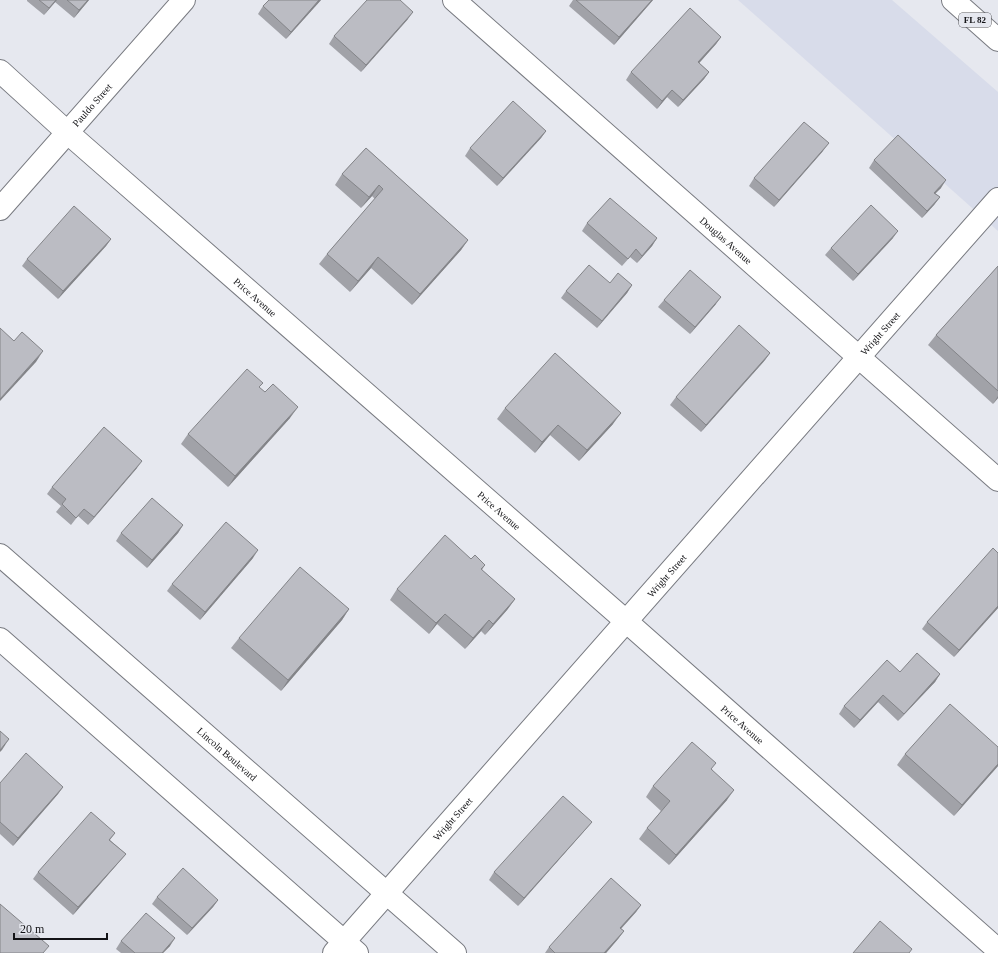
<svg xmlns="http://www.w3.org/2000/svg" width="998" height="953" font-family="Georgia,serif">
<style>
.built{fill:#d8dcea}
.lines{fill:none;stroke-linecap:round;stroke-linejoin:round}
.street-casing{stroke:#787a80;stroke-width:24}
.primary-casing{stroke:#787a80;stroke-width:24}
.street{stroke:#fff;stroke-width:22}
.primary{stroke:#fff;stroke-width:22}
.wall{fill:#a1a2a8}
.shaded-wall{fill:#838488}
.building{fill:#bbbcc3;stroke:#838488}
.labels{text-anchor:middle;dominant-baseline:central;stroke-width:3.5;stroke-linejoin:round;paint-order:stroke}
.shield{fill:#e6e8ef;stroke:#525357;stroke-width:1}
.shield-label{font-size:9px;font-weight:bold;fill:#131316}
.street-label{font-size:10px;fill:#131316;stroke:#e6e8ef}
</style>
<rect width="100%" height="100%" fill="#e6e8ef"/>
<!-- built -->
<polygon class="built" points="738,0 892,0 998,92 998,231"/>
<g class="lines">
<defs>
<g id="street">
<path id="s1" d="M454 0 998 480"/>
<path id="s2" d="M0 71 68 133 627 622 998 950"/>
<path id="s3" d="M0 209 184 0"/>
<path id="s4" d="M0 555 455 953"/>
<polyline points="0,639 357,953"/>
<path id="s5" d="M334 953 998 199"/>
</g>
<polyline id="primary" points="953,0 998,40"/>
</defs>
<!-- street casing -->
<use href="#street" class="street-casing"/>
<!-- primary casing -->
<use href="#primary" class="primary-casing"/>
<!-- street -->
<use href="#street" class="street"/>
<!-- primary -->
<use href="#primary" class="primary"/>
</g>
<!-- wall -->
<g class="wall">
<polygon points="27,0 89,0 74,18 55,2 44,15 27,1"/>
<polygon points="321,0 286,39 258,14 263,6"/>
<polygon points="573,0 653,0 614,45 569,6"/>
<polygon points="408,19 361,72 329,44 334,36"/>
<polygon points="721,37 716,44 699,63 709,72 704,79 678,107 667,97 657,109 626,80 631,72"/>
<polygon points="546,131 541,138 497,186 465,156 470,148"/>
<polygon points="366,148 468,240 461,250 412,305 371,268 350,292 319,264 327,254 375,199 372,196 361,208 335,185 342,174"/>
<polygon points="823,151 774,207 749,186 754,178"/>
<polygon points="874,160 941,188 935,193 940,197 934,205 922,218 869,168"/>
<polygon points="587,223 657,238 652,246 637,263 630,257 622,266 582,231"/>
<polygon points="893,238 853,281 825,255 831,248"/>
<polygon points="111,239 106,246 58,299 22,266 27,259"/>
<polygon points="998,266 998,398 993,404 928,345 936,335"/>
<polygon points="610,283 632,285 627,293 597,328 561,298 566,291"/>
<polygon points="664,300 716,304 690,334 658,307"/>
<polygon points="770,353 765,360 701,432 670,405 676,397"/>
<polygon points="259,387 290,418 228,487 181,444 188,434"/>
<polygon points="505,408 613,424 579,461 550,435 535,453 497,419"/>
<polygon points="137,468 88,525 78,516 71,525 56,512 61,506 47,494 52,487"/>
<polygon points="183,525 178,533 147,568 116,541 121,533"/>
<polygon points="998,553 998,608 954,657 922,629 927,622"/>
<polygon points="253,558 200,620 167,591 172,584"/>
<polygon points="471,559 485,565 482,570 515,599 507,610 485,635 481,631 465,649 437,624 429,634 390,600 397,589"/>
<polygon points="349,609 342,620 281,691 231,648 239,638"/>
<polygon points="900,672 940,674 935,682 898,721 878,702 854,728 839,714 844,706"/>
<polygon points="905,754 998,766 954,816 897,765"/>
<polygon points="712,769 727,800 669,865 639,839 647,828 661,811 646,797 653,786"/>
<polygon points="0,783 63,787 58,794 13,846 0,834"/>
<polygon points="592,822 586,829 518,906 489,880 494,872"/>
<polygon points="115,833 110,840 126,854 120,861 73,915 33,879 38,872"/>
<polygon points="157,897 218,900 213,907 187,935 152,904"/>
<polygon points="641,905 636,912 621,929 624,931 618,939 606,953 545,953 549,947"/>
<polygon points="121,941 170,946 163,953 121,953 116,949"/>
</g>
<!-- shaded-wall -->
<g class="shaded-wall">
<polygon points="56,0 57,0 44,15 49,8"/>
<polygon points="88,0 89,0 74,18 79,10"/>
<polygon points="319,0 321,0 286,39 291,32"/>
<polygon points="652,0 653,0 614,45 619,37"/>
<polygon points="413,12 408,19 361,72 366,65"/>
<polygon points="721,37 716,44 693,70 698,62"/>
<polygon points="709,72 704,79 678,107 683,100"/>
<polygon points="672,90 667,97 657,109 662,101"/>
<polygon points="546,131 541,138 497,186 503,178"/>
<polygon points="829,143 823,151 774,207 779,200"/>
<polygon points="946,180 941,188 929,200 934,193"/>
<polygon points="379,185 372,196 361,208 369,197"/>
<polygon points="940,197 934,205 922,218 927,211"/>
<polygon points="898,231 893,238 853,281 858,274"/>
<polygon points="657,238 652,246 637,263 642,256"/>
<polygon points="111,239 106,246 58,299 63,291"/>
<polygon points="468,240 461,250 412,305 420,294"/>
<polygon points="378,257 371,268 350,292 358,281"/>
<polygon points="632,285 627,293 597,328 602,321"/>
<polygon points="721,297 716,304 690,334 695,327"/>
<polygon points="43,351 36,362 0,401 0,399"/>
<polygon points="770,353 765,360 701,432 706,425"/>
<polygon points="998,396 998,398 993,404"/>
<polygon points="298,407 290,418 228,487 235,476"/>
<polygon points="621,413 613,424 579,461 587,450"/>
<polygon points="558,425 550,435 535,453 542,442"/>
<polygon points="142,461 137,468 88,525 94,517"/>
<polygon points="183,525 178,533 147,568 152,560"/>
<polygon points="258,550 253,558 200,620 205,612"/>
<polygon points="515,599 507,610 485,635 493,624"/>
<polygon points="998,606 998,608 954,657 959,650"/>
<polygon points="349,609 342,620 281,691 288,680"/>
<polygon points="445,614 429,634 436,623"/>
<polygon points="489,620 481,631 465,649 473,638"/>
<polygon points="940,674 935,682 898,721 904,714"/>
<polygon points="883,695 878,702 854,728 860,720"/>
<polygon points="9,739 2,750 0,752 0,750"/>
<polygon points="998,764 998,766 954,816 962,805"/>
<polygon points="63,787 58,794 13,846 18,838"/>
<polygon points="734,790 727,800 669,865 676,855"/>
<polygon points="592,822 586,829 518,906 524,898"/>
<polygon points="126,854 120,861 73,915 78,907"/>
<polygon points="218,900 213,907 187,935 192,928"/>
<polygon points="641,905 636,912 615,935 620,928"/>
<polygon points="624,931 618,939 606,953 604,953"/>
<polygon points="175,938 170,946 163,953 162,953"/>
</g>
<!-- building -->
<g class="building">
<polygon points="39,0 56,0 49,8"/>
<polygon points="67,0 88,0 79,10"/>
<polygon points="269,0 319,0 291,32 263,6"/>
<polygon points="367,0 400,0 413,12 366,65 334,36"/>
<polygon points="576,0 652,0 619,37"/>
<polygon points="690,8 721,37 698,62 709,72 683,100 672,90 662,101 631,72"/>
<polygon points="513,101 546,131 503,178 470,148"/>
<polygon points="804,122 829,143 779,200 754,178"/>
<polygon points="898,135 946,180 934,193 940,197 927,211 874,160"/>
<polygon points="366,148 468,240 420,294 378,257 358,281 327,254 383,189 379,185 369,197 342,174"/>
<polygon points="610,198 657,238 642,256 636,249 628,259 587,223"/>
<polygon points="871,205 898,231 858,274 831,248"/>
<polygon points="74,206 111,239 63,291 27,259"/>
<polygon points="589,265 610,283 618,273 632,285 602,321 566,291"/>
<polygon points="998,266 998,391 936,335"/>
<polygon points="690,270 721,297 695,327 664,300"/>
<polygon points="739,325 770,353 706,425 676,397"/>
<polygon points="0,328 14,341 22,332 43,351 0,399"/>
<polygon points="555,353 621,413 587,450 558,425 542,442 505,408"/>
<polygon points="247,369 263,383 259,387 265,392 273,384 298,407 235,476 188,434"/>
<polygon points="104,427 142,461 94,517 84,509 76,518 62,504 66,499 52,487"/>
<polygon points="152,498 183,525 152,560 121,533"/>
<polygon points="226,522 258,550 205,612 172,584"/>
<polygon points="445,535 471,559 475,555 485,565 481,569 515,599 493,624 489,620 473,638 445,614 436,623 397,589"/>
<polygon points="993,548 998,553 998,606 959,650 927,622"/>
<polygon points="300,567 349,609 288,680 239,638"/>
<polygon points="917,653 940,674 904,714 883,695 860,720 844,706 887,660 900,672"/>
<polygon points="950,704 998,747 998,764 962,805 905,754"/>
<polygon points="0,731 9,739 0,750"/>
<polygon points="692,742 716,763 711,769 734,790 676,855 647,828 670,801 653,786"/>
<polygon points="26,753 63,787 18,838 0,822 0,783"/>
<polygon points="563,796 592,822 524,898 494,872"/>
<polygon points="91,812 115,833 109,840 126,854 78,907 38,872"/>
<polygon points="183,868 218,900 192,928 157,897"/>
<polygon points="611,878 641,905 620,928 624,931 604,953 555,953 549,947"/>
<polygon points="0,904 49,946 43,953 0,953"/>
<polygon points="146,913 175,938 162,953 135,953 121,941"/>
<polygon points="880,921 912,949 909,953 853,953"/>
</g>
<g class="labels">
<!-- shield labels -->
<rect class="shield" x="959" y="13" width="32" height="14" rx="3"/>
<g class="shield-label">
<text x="975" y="20">FL 82</text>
</g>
<!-- street labels -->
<g class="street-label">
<text stroke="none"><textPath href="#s3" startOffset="139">Pauldo Street</textPath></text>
<text stroke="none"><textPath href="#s1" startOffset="363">Douglas Avenue</textPath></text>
<text stroke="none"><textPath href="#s2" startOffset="341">Price Avenue</textPath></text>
<text stroke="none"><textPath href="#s5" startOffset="826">Wright Street</textPath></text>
<text stroke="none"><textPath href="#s2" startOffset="665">Price Avenue</textPath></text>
<text stroke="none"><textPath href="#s5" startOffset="503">Wright Street</textPath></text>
<text stroke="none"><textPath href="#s2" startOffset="989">Price Avenue</textPath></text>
<text stroke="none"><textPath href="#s4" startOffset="302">Lincoln Boulevard</textPath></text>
<text stroke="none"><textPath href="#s5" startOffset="179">Wright Street</textPath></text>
</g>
</g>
<!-- scale -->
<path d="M14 933v6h93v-6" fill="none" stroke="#131316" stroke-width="2"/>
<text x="20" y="933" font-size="12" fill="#131316" stroke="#e6e8ef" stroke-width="3" paint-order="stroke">20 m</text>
</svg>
